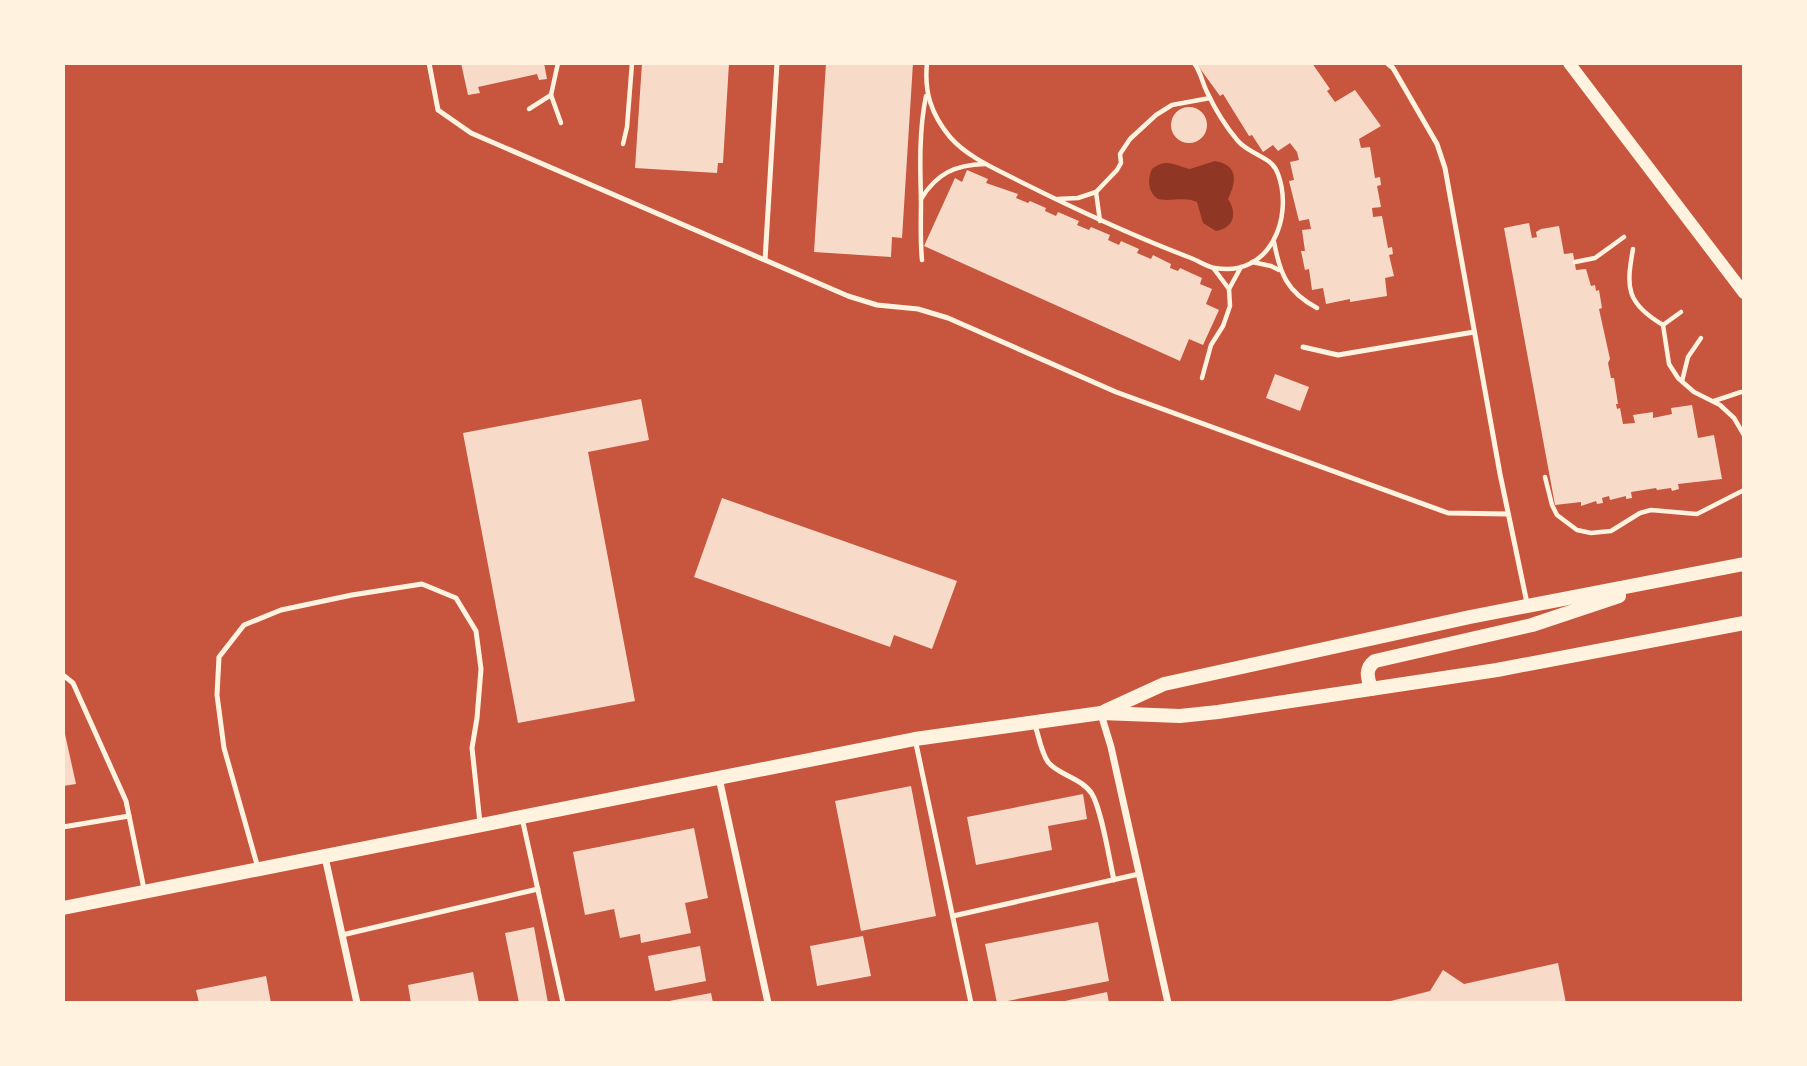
<svg xmlns="http://www.w3.org/2000/svg" width="1807" height="1066" font-family="Spectral,serif">
<style>
.water{fill:#8f3625}
.building{fill:#f7dbc8}
.lines{fill:none;stroke-linecap:round;stroke-linejoin:round}
.path{stroke:#fff3e0;stroke-width:4.5}
.service{stroke:#fff3e0;stroke-width:5}
.minor{stroke:#fff3e0;stroke-width:7}
.tertiary{stroke:#fff3e0;stroke-width:12}
.secondary{stroke:#fff3e0;stroke-width:14}
</style>
<rect width="100%" height="100%" fill="#c8553d"/>
<!-- water -->
<path class="water" d="M1215 161C1238 165 1237 181 1228 199 1237 212 1235 228 1216 231L1203 223 1197 202C1184 196 1172 202 1158 199 1148 192 1147 180 1152 169 1167 157 1175 166 1190 169Z"/>
<!-- building -->
<g class="building">
<polygon points="461,63 544,63 547,79 539,80 537,74 478,87 480,93 468,95"/>
<polygon points="642,63 729,63 723,163 718,163 717,173 635,168"/>
<polygon points="826,63 913,63 902,238 892,237 891,257 814,252"/>
<polygon points="1196,63 1312,63 1330,89 1327,91 1335,102 1355,90 1381,126 1359,139 1361,148 1370,147 1375,178 1380,177 1381,185 1377,186 1381,207 1372,208 1373,217 1382,216 1388,248 1392,247 1393,254 1389,255 1394,276 1385,278 1387,296 1350,302 1350,299 1326,304 1323,288 1312,290 1309,269 1305,270 1301,251 1305,251 1302,230 1311,229 1309,219 1299,221 1289,181 1294,180 1290,162 1299,160 1297,152 1290,143 1278,151 1273,145 1263,152 1252,135 1249,136 1223,94 1220,96"/>
<circle cx="1189" cy="125" r="18"/>
<polygon points="967,170 988,179 986,183 1018,194 1016,198 1028,203 1030,201 1046,208 1045,211 1056,216 1058,212 1079,221 1077,225 1089,230 1091,227 1110,235 1108,240 1119,245 1121,241 1139,249 1137,253 1151,259 1153,255 1171,264 1170,268 1178,271 1180,268 1202,278 1200,284 1212,289 1206,304 1219,310 1203,345 1189,339 1180,361 924,246 955,178 962,182"/>
<polygon points="1529,223 1532,238 1537,237 1536,232 1541,229 1559,226 1564,254 1573,253 1576,270 1586,269 1591,286 1595,285 1596,291 1599,290 1602,308 1599,309 1610,359 1608,363 1611,378 1614,378 1618,404 1616,404 1617,409 1620,408 1623,424 1635,423 1633,415 1653,412 1653,418 1672,414 1671,408 1692,405 1698,438 1714,435 1722,479 1678,484 1679,489 1672,491 1671,488 1657,490 1656,488 1631,492 1632,498 1626,499 1626,496 1610,500 1609,496 1602,498 1603,503 1597,504 1596,501 1581,506 1581,502 1555,505 1504,228"/>
<polygon points="1275,374 1309,387 1300,411 1266,398"/>
<polygon points="641,399 649,440 588,452 635,701 518,723 463,433"/>
<polygon points="722,498 957,581 932,649 894,635 890,647 694,577"/>
<polygon points="63,725 76,784 63,786"/>
<polygon points="911,786 936,916 861,931 835,801"/>
<polygon points="1083,794 1087,819 1048,826 1052,850 976,865 967,817"/>
<polygon points="694,828 708,898 685,903 691,933 641,943 640,934 620,938 614,909 585,915 573,852"/>
<polygon points="1098,922 1109,981 997,1003 985,944"/>
<polygon points="534,927 548,1003 519,1003 505,933"/>
<polygon points="863,936 871,976 817,986 810,946"/>
<polygon points="700,946 706,981 655,991 648,956"/>
<polygon points="1558,963 1566,1003 1383,1003 1430,991 1443,970 1464,984"/>
<polygon points="473,972 479,1003 411,1003 408,985"/>
<polygon points="266,976 271,1003 199,1003 196,990"/>
<polygon points="1107,992 1109,1003 1065,1003 1065,1001"/>
<polygon points="711,993 713,1003 664,1003 664,1002"/>
</g>
<g class="lines">
<!-- path -->
<g class="path">
<path d="M927 63C924 92 931 114 950 137 967 157 998 170 1021 182 1077 210 1133 236 1191 258 1199 261 1207 267 1215 268 1270 278 1294 217 1278 174 1272 156 1250 155 1238 141 1226 127 1215 109 1207 92 1202 82 1201 72 1194 63"/>
<polyline points="551,95 561,123"/>
<polyline points="529,109 551,95 558,63"/>
<polyline points="623,144 627,127 632,63"/>
<polyline points="1096,192 1100,221"/>
<path d="M921 199C937 173 955 165 985 164"/>
<polyline points="1057,199 1078,198 1096,192 1117,170 1121,163 1120,154 1130,139 1156,115 1172,105 1210,98"/>
<path d="M1274 242C1280 274 1287 292 1317 308"/>
<path d="M1633 249C1626 288 1626 303 1663 325L1669 364 1678 378 1694 392 1720 405 1734 418 1744 435"/>
<path d="M922 260C920 239 921 220 921 200 920 166 919 130 926 96"/>
<polyline points="1252,262 1271,266 1279,270"/>
<polyline points="1575,262 1595,258 1624,237"/>
<polyline points="1229,289 1241,267"/>
<polyline points="1663,325 1681,312"/>
<polyline points="1202,378 1211,345 1223,326 1230,306 1229,289 1214,269"/>
<polyline points="1682,381 1688,357 1701,338"/>
<polyline points="1714,401 1741,392"/>
<polyline points="1545,477 1552,505 1557,515 1577,530 1591,533 1611,531 1640,513 1651,510 1697,514 1744,490"/>
</g>
<!-- service -->
<g class="service">
<polyline points="429,63 438,110 471,133 848,296 877,305 918,309 948,318 1116,392 1448,513 1508,514"/>
<polyline points="1387,63 1393,68 1437,144 1445,168 1500,474 1527,603"/>
<polyline points="765,260 777,63"/>
<polyline points="1303,347 1338,355 1474,332"/>
<polyline points="63,675 73,683 126,801 144,889"/>
<path d="M1035 725C1039 737 1041 752 1048 762 1058 775 1082 778 1092 794 1102 811 1109 859 1114 880"/>
<polyline points="915,739 971,1003"/>
<polyline points="522,818 563,1003"/>
<polyline points="63,827 129,816"/>
<polyline points="258,868 224,748 217,695 219,657 244,625 281,610 352,595 422,584 456,598 476,631 481,669 477,718 472,748 480,823"/>
<polyline points="953,916 1139,874"/>
<polyline points="342,935 538,889"/>
</g>
<!-- minor -->
<g class="minor">
<polyline points="1101,714 1111,747 1168,1003"/>
<polyline points="719,778 768,1003"/>
<polyline points="325,857 357,1003"/>
</g>
<!-- tertiary -->
<polyline class="tertiary" points="1569,63 1744,293"/>
<!-- secondary -->
<g class="secondary">
<path d="M1371 689C1368 678 1364 669 1375 661L1532 625 1619 596"/>
<polyline points="1105,711 1164,684 1470,617 1744,564"/>
<polyline points="63,908 915,739 1101,713 1180,716 1218,712 1497,670 1744,623"/>
</g>
</g>
<!-- border -->
<rect width="1807" height="1066" fill="none" stroke="#fff3e0" stroke-width="130"/>
</svg>
